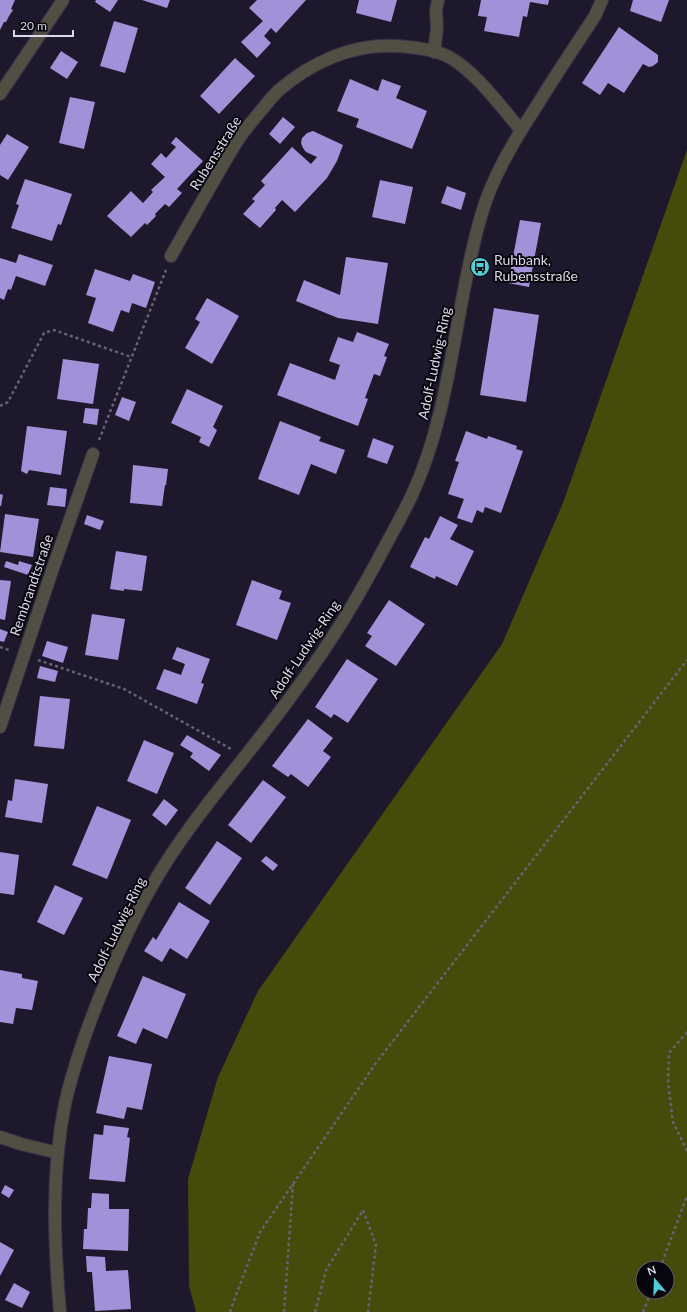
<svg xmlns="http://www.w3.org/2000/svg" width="687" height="1312" font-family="Lato,sans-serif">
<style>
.forest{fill:#464a0a;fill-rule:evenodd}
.building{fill:#a291d8}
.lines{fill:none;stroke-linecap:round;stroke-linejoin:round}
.street-casing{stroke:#383346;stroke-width:14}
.path{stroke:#676375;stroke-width:2.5;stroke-dasharray:3 3;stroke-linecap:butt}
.street{stroke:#514e43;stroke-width:12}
.labels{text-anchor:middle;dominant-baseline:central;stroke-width:4;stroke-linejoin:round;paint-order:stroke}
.street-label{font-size:14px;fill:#dbd9e7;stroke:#07050d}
.poi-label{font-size:14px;fill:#dbd9e7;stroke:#07050d;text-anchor:start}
</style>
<rect width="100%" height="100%" fill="#1d182c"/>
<!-- forest -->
<path class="forest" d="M687 150V1312H196L189 1286 188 1179 218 1077 258 991 502 644 563 503ZM643 1268H667V1292H643Z"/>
<!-- building -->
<g class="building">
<polygon points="0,0 15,0 11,9 13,10 9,16 6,22 4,22 0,30"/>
<polygon points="96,0 118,0 110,12 95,2"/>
<polygon points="142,0 170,0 167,8"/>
<polygon points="257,0 306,0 276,33 271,28 264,36 271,43 257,58 241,42 263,21 249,8"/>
<polygon points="359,0 397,0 391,22 356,13"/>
<polygon points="481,0 549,0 548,5 530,2 527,17 523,16 519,37 484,31 487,17 478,16"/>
<polygon points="633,0 669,0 661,22 630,11"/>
<polygon points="114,21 138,28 125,73 100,66"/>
<polygon points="619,27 658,55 658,62 653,66 649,67 643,64 624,93 608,83 600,95 582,83"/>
<polygon points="61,51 78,62 67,79 50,68"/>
<polygon points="235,58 255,76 219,114 200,96"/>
<polygon points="350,79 378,91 382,79 401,86 396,98 427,111 412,149 356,127 359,119 337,111"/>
<polygon points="70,97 95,102 84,149 59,143"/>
<polygon points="283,117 295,127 280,144 269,134"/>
<polygon points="313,131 343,145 337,161 327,178 295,212 282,200 275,208 276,210 260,228 243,214 255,201 252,199 265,185 261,181 292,147 311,164 317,157 306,152 303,148 301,143 302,138 307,133"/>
<polygon points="7,134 29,147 8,180 0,175 0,145"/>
<polygon points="176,137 203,161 177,189 182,193 169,207 165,204 155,214 156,216 147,225 145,223 131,237 107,216 131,191 143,203 153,192 151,190 165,177 151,164 161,153 166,158 176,147 171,143"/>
<polygon points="25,179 72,194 61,225 58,224 52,241 11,228 19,205 16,204"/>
<polygon points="380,180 413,187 405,224 372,217"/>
<polygon points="447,186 466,193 461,210 441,203"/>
<polygon points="520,220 541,223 529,287 508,283"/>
<polygon points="19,254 53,265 45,286 16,276 11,290 8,289 4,300 0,298 0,258 16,263"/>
<polygon points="346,257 388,263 378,324 338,318 296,301 304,280 340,295"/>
<polygon points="95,269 130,281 133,274 155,282 146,308 132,303 129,313 121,310 113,332 88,323 96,298 86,295"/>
<polygon points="207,298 239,316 212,364 185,348 200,322 195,319"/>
<polygon points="494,308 539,315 526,402 480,395"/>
<polygon points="357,332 389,344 384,356 387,357 380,376 374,374 365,398 368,399 358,426 277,395 290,363 335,380 340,365 329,361 338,337 353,342"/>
<polygon points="63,359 99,364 93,404 57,399"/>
<polygon points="187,389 223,406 213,427 217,430 209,447 199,442 201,437 171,423"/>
<polygon points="122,397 136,402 129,421 115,415"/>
<polygon points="85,408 99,409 97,425 83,423"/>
<polygon points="280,421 321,437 319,441 345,450 336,474 311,464 299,495 258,479"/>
<polygon points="27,426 67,431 61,475 29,470 27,474 21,471"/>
<polygon points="466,431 487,439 488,436 517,446 516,449 523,451 501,513 485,507 483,513 477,510 472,523 457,518 464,499 448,494 459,462 455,461"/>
<polygon points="373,438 394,446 387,464 367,457"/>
<polygon points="133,465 168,469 166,485 165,485 162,506 130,503"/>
<polygon points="50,487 67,489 65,507 47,505"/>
<polygon points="0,494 3,495 1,506 0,506"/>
<polygon points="5,514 39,519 33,557 0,552"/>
<polygon points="87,515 104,521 100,530 84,524"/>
<polygon points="440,516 458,525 450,539 474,551 457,586 436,576 435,579 410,567 425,537 429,539"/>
<polygon points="116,551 147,556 142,591 124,589 124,591 110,589"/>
<polygon points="6,561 18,565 19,561 32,565 28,575 4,567"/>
<polygon points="0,580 11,581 5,620 0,619"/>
<polygon points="252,580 282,591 279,599 291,603 277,640 236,625"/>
<polygon points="389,600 425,624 396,666 365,646 372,636 367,633"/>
<polygon points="92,614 125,619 118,660 85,655"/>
<polygon points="0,629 8,632 4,642 0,641"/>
<polygon points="47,641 68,647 63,663 42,656"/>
<polygon points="177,647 210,659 201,683 204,684 197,704 156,689 164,669 181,675 185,664 172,659"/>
<polygon points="347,659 378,679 348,723 334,714 331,718 315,707"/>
<polygon points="40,666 58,671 55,682 37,678"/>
<polygon points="40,696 70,699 64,749 34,746"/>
<polygon points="308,719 333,738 323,751 331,757 308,787 291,774 288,777 272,766"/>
<polygon points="187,735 221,755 209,771 190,757 193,753 180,745"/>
<polygon points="144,740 174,753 157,794 127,781"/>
<polygon points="15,779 48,784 42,823 5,817 8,800 12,801"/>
<polygon points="263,780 286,797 251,843 228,825"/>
<polygon points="164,799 178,810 166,826 152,815"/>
<polygon points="97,806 131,820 107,879 72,865"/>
<polygon points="217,841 242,858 210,905 185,888"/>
<polygon points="0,852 19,855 14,895 0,893"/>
<polygon points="266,856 278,865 273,871 261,861"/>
<polygon points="55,885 83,898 64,935 37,922"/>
<polygon points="179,902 210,921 187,959 170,948 162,962 144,951 153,937 156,940"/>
<polygon points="0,970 22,974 22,978 38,981 32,1010 16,1008 13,1024 0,1022"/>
<polygon points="143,976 186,994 167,1039 143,1028 136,1044 117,1036"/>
<polygon points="109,1056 152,1064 142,1110 127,1107 124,1119 96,1113"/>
<polygon points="104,1125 129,1128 127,1137 130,1138 125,1182 89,1179 94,1134 103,1135"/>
<polygon points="5,1185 14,1190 9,1198 1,1193"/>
<polygon points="92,1193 109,1194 109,1209 129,1209 128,1251 83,1249 84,1229 87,1229 88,1208 91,1208"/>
<polygon points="0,1242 14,1250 0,1276"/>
<polygon points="86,1256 105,1257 106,1271 128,1270 131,1309 95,1311 92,1272 87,1272"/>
<polygon points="14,1283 30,1292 22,1308 5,1300"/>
</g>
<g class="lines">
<defs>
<g id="street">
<polyline points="434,52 437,28 436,10 438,0"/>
<polyline points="0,94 63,0"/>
<path d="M171 256C186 229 201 203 216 177 223 165 230 152 238 140 245 129 255 118 264 107 268 102 273 96 278 91 310 63 353 43 396 46 413 47 434 49 449 57 476 72 501 107 521 130"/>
<polyline points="0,727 53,568 93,454"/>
<polyline points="0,1137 21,1144 58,1153"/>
<path d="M60 1312C54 1243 51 1172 65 1104 75 1059 91 1017 109 974 122 944 136 913 153 884 185 828 229 778 268 727 291 697 314 666 335 633 352 607 367 580 382 552 392 533 403 514 412 495 453 405 454 309 481 216 492 177 514 141 536 107 555 76 575 46 595 16L602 0"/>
</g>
</defs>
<!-- street casing -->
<use href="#street" class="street-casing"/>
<!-- path -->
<g class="path">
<polyline points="0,406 8,402 44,333 54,330 131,357"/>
<polyline points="99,440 166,270"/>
<polyline points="0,647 9,650"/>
<polyline points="38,660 124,689 231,749"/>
<polyline points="687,1032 669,1053 668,1082 673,1122 687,1151"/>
<polyline points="660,1268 687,1196"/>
<polyline points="230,1312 233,1303 260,1232 376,1063 687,660"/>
<polyline points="284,1312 293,1184"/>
<polyline points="315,1312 326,1270 363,1210 376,1245 368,1312"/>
<polyline points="643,1312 651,1292"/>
</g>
<!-- street -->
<use href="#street" class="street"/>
</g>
<!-- icons -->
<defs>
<symbol id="bus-disc" viewBox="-11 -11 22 22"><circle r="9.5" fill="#52ccd6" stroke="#07050d"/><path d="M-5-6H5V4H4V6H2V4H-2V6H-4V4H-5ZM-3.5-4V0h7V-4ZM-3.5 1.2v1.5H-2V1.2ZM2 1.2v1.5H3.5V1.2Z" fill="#111"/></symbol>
</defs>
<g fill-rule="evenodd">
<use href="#bus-disc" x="469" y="256" width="22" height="22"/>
</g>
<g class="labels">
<!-- street labels -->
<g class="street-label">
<text transform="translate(215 153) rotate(-58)">Rubensstraße</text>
<text transform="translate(434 363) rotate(-78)">Adolf-Ludwig-Ring</text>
<text transform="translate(31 585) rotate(-71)">Rembrandtstraße</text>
<text transform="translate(304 649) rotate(-56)">Adolf-Ludwig-Ring</text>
<text transform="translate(116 929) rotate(-64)">Adolf-Ludwig-Ring</text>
</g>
<!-- poi labels -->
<g class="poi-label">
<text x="494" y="259">Ruhbank,<tspan x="494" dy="16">Rubensstraße</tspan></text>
</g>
</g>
<!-- north arrow -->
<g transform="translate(655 1280) rotate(341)"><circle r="19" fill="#07050d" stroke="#5c5a64"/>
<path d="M0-3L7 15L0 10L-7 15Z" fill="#52ccd6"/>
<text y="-6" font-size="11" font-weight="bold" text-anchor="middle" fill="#dbd9e7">N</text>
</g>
<!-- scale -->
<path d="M14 30v6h59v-6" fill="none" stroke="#dbd9e7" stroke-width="2"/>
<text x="20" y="30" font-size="12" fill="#dbd9e7" stroke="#07050d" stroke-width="3" paint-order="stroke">20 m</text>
</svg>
